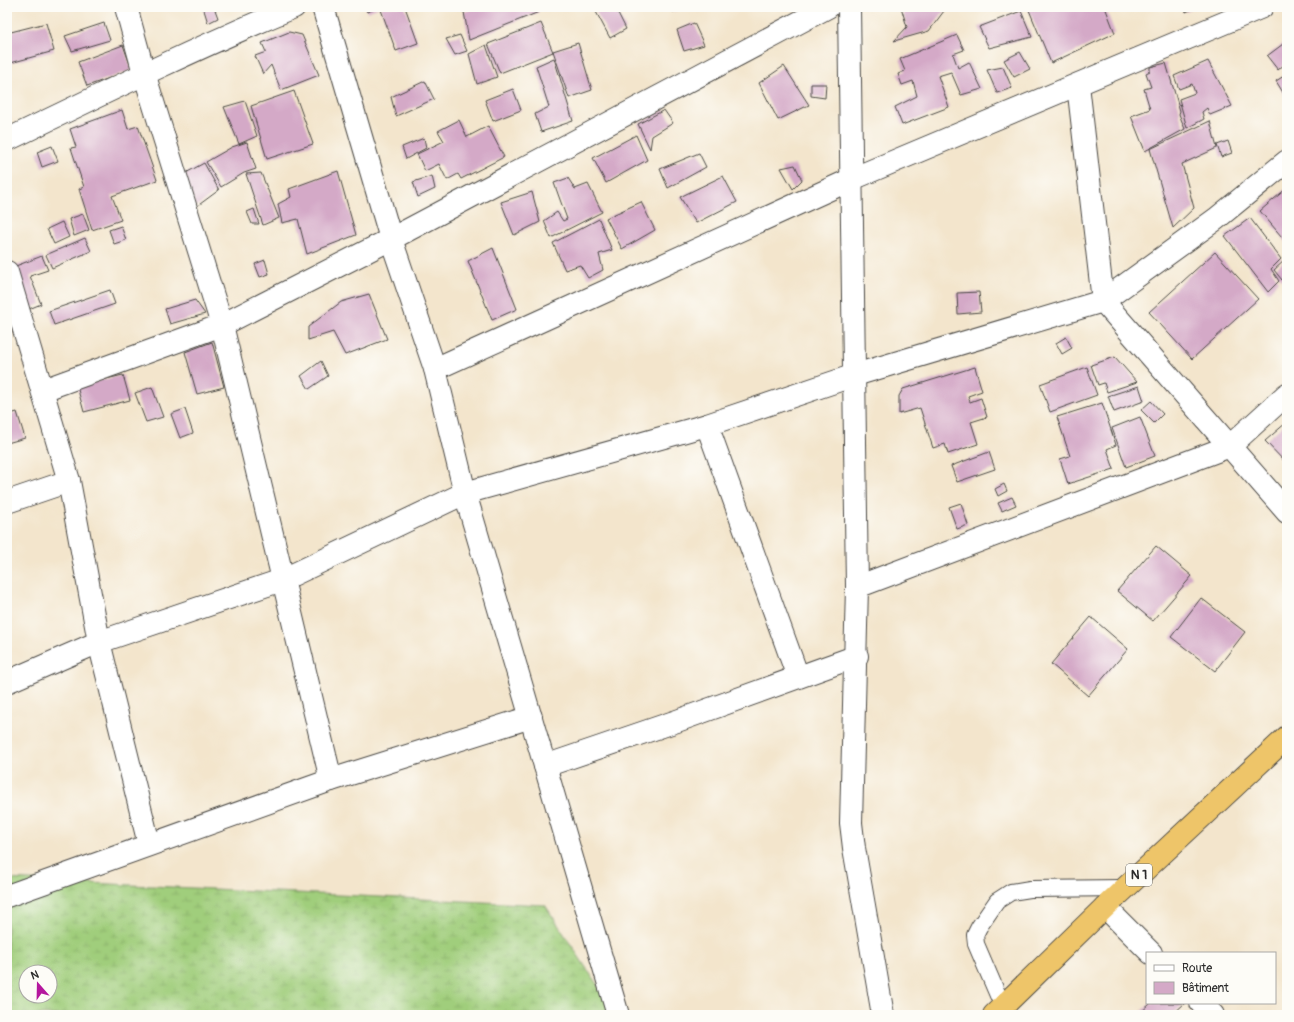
<svg xmlns="http://www.w3.org/2000/svg" width="1294" height="1022" font-family="Pangolin,sans-serif">
<style>
.wetland{fill:url(#wetland-marsh);stroke:#667c53;fill-rule:evenodd}
.building{fill:#d4a9c7}
.lines{fill:none;stroke-linecap:round;stroke-linejoin:round}
.lane-casing{stroke:#494743;stroke-width:18}
.street-casing{stroke:#494743;stroke-width:24}
.highway-casing{stroke:#494743;stroke-width:24}
.lane{stroke:#fff;stroke-width:16}
.street{stroke:#fff;stroke-width:22}
.highway{stroke:#eec569;stroke-width:22}
.labels{text-anchor:middle;dominant-baseline:central;stroke-width:3;stroke-linejoin:round;paint-order:stroke}
.shield{fill:#fdfcf7;stroke:#6a6a68;stroke-width:1}
.shield-label{font-size:13px;font-weight:bold;fill:#2b2b2b}
</style>
<defs>
<pattern id="wetland-marsh" width="20" height="14" patternUnits="userSpaceOnUse"><rect width="20" height="14" fill="#a0ce7b"/><path d="M1 5h8M5 5V1M11 12h8M15 12V8" fill="none" stroke="#8ab16a"/></pattern>
</defs>
<rect width="100%" height="100%" fill="#fdfcf7"/>
<filter id="ink" filterUnits="userSpaceOnUse"><feTurbulence type="fractalNoise" baseFrequency=".025" numOctaves="2"/><feDisplacementMap in="SourceGraphic" scale="8" xChannelSelector="R" yChannelSelector="G"/><feConvolveMatrix kernelMatrix="1 2 1 2 8 2 1 2 1" color-interpolation-filters="sRGB"/></filter>
<filter id="wash" filterUnits="userSpaceOnUse"><feTurbulence type="fractalNoise" baseFrequency=".012" numOctaves="4" result="noise"/><feDisplacementMap in="SourceGraphic" scale="16" xChannelSelector="R" yChannelSelector="G"/><feGaussianBlur stdDeviation="0.9" result="paint"/><feColorMatrix in="noise" values="0 0 0 0 0 0 0 0 0 0 0 0 0 0 0 0 0 1.4 0 .05"/><feComposite in="paint" operator="in"/></filter>
<g filter="url(#wash)">
<rect width="100%" height="100%" fill="#f3e5cc"/>
<!-- wetland -->
<path class="wetland" d="M7 879 545 905 606 998 609 1015H7ZM26 972H50V996H26Z"/>
<g id="blocks">
<!-- building -->
<g class="building">
<polygon points="203,7 214,7 218,18 208,23"/>
<polygon points="365,7 380,7 367,12"/>
<polygon points="380,7 405,7 418,43 396,51"/>
<polygon points="476,7 538,7 539,12 469,40 464,12"/>
<polygon points="599,7 615,7 626,29 610,38 595,10"/>
<polygon points="670,7 686,7 673,12"/>
<polygon points="901,7 947,7 929,31 894,41 907,27"/>
<polygon points="1035,7 1105,7 1115,33 1051,63 1029,10"/>
<polygon points="1184,7 1197,7 1186,12"/>
<polygon points="1021,11 1032,37 989,48 979,27"/>
<polygon points="46,23 54,51 7,64 7,33"/>
<polygon points="104,23 110,40 72,51 65,36"/>
<polygon points="541,23 553,52 500,73 488,44"/>
<polygon points="694,23 704,45 684,51 677,30"/>
<polygon points="289,32 302,35 319,75 281,90 271,65 263,74 255,56 266,52 262,43"/>
<polygon points="460,35 467,51 455,55 446,39"/>
<polygon points="957,35 964,50 953,54 958,68 969,62 982,89 961,95 951,72 938,76 949,107 902,125 895,107 917,96 913,81 902,85 898,74 905,71 900,59"/>
<polygon points="1287,41 1287,62 1278,70 1267,56"/>
<polygon points="578,43 592,90 569,98 553,51"/>
<polygon points="123,45 132,70 87,86 78,62"/>
<polygon points="486,45 497,77 477,84 469,54"/>
<polygon points="1020,52 1030,69 1014,77 1004,60"/>
<polygon points="554,58 573,121 541,132 535,114 549,107 536,66"/>
<polygon points="1208,61 1232,106 1210,115 1207,108 1202,112 1204,119 1187,128 1179,99 1195,93 1192,84 1179,89 1174,76"/>
<polygon points="1166,63 1180,111 1179,114 1185,129 1145,151 1131,116 1150,109 1144,89 1151,87 1146,73 1150,71 1150,67"/>
<polygon points="784,66 809,105 778,120 759,83"/>
<polygon points="1003,67 1012,88 997,93 987,70"/>
<polygon points="1287,74 1287,99 1276,81"/>
<polygon points="425,81 434,99 396,116 391,97"/>
<polygon points="811,84 826,84 825,98 811,96"/>
<polygon points="513,89 521,110 493,121 485,100"/>
<polygon points="294,91 313,144 267,159 251,106"/>
<polygon points="245,101 257,136 239,144 224,107"/>
<polygon points="122,110 128,129 138,126 157,180 112,196 121,220 92,230 79,189 84,187 71,148 76,147 70,129"/>
<polygon points="664,110 673,123 652,136 650,149 638,124"/>
<polygon points="459,120 467,137 488,126 504,157 461,179 458,174 447,180 439,164 425,171 417,154 444,141 438,131"/>
<polygon points="1210,121 1217,148 1182,164 1194,208 1173,228 1150,149"/>
<polygon points="636,135 647,160 606,183 593,158"/>
<polygon points="424,138 426,148 406,159 402,147"/>
<polygon points="1228,141 1232,153 1221,157 1217,145"/>
<polygon points="247,142 256,169 244,173 221,187 206,162 232,147"/>
<polygon points="52,146 58,161 42,167 37,152"/>
<polygon points="699,153 706,167 668,188 660,169"/>
<polygon points="204,163 219,190 196,207 184,174"/>
<polygon points="795,165 802,180 793,189 781,168"/>
<polygon points="338,171 356,235 307,254 298,219 282,223 278,204 291,197 289,189"/>
<polygon points="261,173 279,218 263,225 246,174"/>
<polygon points="432,176 435,189 418,197 413,182"/>
<polygon points="723,176 737,202 696,223 680,197"/>
<polygon points="568,178 575,189 588,184 602,212 551,238 544,221 557,212 563,221 567,219 554,183"/>
<polygon points="1287,188 1287,243 1260,211"/>
<polygon points="532,192 540,222 514,235 501,202"/>
<polygon points="641,202 655,230 622,249 606,218"/>
<polygon points="254,209 259,224 252,224 247,212"/>
<polygon points="83,214 89,230 74,236 69,219"/>
<polygon points="1250,218 1281,259 1271,269 1279,281 1268,292 1225,236"/>
<polygon points="599,219 612,250 599,254 603,270 588,278 580,265 565,270 553,243"/>
<polygon points="62,222 69,237 54,244 47,229"/>
<polygon points="121,226 126,240 114,244 109,230"/>
<polygon points="85,238 91,251 52,268 46,255"/>
<polygon points="493,248 517,309 492,320 468,261"/>
<polygon points="1215,252 1258,299 1192,359 1149,312"/>
<polygon points="42,256 48,270 30,276 41,304 29,309 13,267"/>
<polygon points="265,260 269,274 260,277 255,264"/>
<polygon points="1285,260 1287,262 1287,275 1282,280 1274,270"/>
<polygon points="110,290 115,304 54,325 49,311"/>
<polygon points="979,292 981,312 958,314 957,293"/>
<polygon points="369,294 387,339 345,355 333,332 308,340 308,327 341,302"/>
<polygon points="195,300 205,314 170,324 165,309"/>
<polygon points="1066,337 1072,348 1062,354 1056,343"/>
<polygon points="212,342 224,387 197,394 185,352"/>
<polygon points="1115,357 1137,382 1107,392 1104,383 1098,385 1091,365"/>
<polygon points="321,361 328,376 309,389 301,376"/>
<polygon points="975,367 982,391 968,396 970,402 981,398 987,417 971,422 978,444 948,454 945,444 933,448 920,408 899,414 899,396 903,389"/>
<polygon points="1087,367 1097,395 1050,412 1040,384"/>
<polygon points="123,375 130,400 84,412 77,386"/>
<polygon points="1139,386 1144,401 1114,412 1108,396"/>
<polygon points="152,387 163,417 146,422 135,393"/>
<polygon points="1151,401 1163,414 1154,423 1141,410"/>
<polygon points="1102,403 1116,445 1107,449 1114,469 1068,484 1060,459 1070,456 1057,417"/>
<polygon points="185,409 193,433 180,438 171,414"/>
<polygon points="17,412 25,438 7,443 7,415"/>
<polygon points="1140,417 1155,456 1126,467 1112,428"/>
<polygon points="1287,422 1287,464 1265,441"/>
<polygon points="989,452 995,469 957,482 951,466"/>
<polygon points="1004,484 1007,491 998,496 995,489"/>
<polygon points="1012,497 1016,505 1002,511 998,503"/>
<polygon points="961,503 968,525 957,529 949,507"/>
<polygon points="1156,546 1192,576 1153,621 1117,591"/>
<polygon points="1201,598 1245,632 1215,671 1171,637"/>
<polygon points="1091,617 1128,649 1088,696 1051,664"/>
<polygon points="1151,1003 1185,1003 1172,1015 1138,1015"/>
</g>
</g>
</g>
<g filter="url(#ink)">
<use href="#blocks" fill-opacity="0" stroke="#494743" stroke-width="1"/>
<g class="lines">
<defs>
<polyline id="lane" points="1003,1007 976,944 975,935 979,927 997,901 1011,892 1030,889 1125,888"/>
<g id="street">
<polyline points="126,7 144,73 222,325 331,780"/>
<polyline points="323,7 391,239 435,369 465,493 618,1015"/>
<polyline points="849,7 857,587 851,823 854,848 883,1015"/>
<polyline points="1078,85 1103,301 1287,512"/>
<path d="M7 140C102 94 196 48 294 7"/>
<polyline points="7,272 69,481 99,642 149,844"/>
<polyline points="435,369 852,179 1262,7"/>
<polyline points="43,390 222,325 391,239 828,7"/>
<polyline points="707,425 798,677"/>
<polyline points="7,502 69,481"/>
<polyline points="857,587 1230,446 1287,394"/>
<polyline points="7,682 99,642 282,580 465,493 707,425 855,375 1103,301 1216,219 1287,161"/>
<polyline points="545,766 677,721 857,656"/>
<polyline points="7,896 331,780 531,717"/>
<polyline points="1105,907 1151,953"/>
<polyline points="1201,1003 1213,1015"/>
</g>
<polyline id="highway" points="994,1015 1105,907 1287,737"/>
</defs>
<!-- lane casing -->
<use href="#lane" class="lane-casing"/>
<!-- street casing -->
<use href="#street" class="street-casing"/>
<!-- highway casing -->
<use href="#highway" class="highway-casing"/>
<!-- lane -->
<use href="#lane" class="lane"/>
<!-- street -->
<use href="#street" class="street"/>
<!-- highway -->
<use href="#highway" class="highway"/>
</g>
</g>
<g class="labels">
<!-- shield labels -->
<rect class="shield" x="1126" y="864" width="26" height="22" rx="3"/>
<g class="shield-label">
<text x="1139" y="875">N 1</text>
</g>
</g>
<!-- margin -->
<rect width="1294" height="1022" fill="none" stroke="#fdfcf7" stroke-width="24"/>
<!-- legend -->
<rect x="1146" y="952" width="130" height="52" fill="#fdfcf7" stroke="#a9a8a5"/>
<rect x="1154" y="965" width="20" height="6" fill="#ffffff" stroke="#a9a8a5"/>
<text x="1182" y="972" font-size="12" fill="#2b2b2b">Route</text>
<rect x="1154" y="982" width="20" height="12" fill="#d4a9c7" stroke="#a9a8a5"/>
<text x="1182" y="992" font-size="12" fill="#2b2b2b">Bâtiment</text>
<!-- north arrow -->
<g transform="translate(38 984) rotate(340)"><circle r="19" fill="#fdfcf7" stroke="#a9a8a5"/>
<path d="M0-3L7 15L0 10L-7 15Z" fill="#b5179e"/>
<text y="-6" font-size="11" font-weight="bold" text-anchor="middle" fill="#2b2b2b">N</text>
</g>
</svg>
